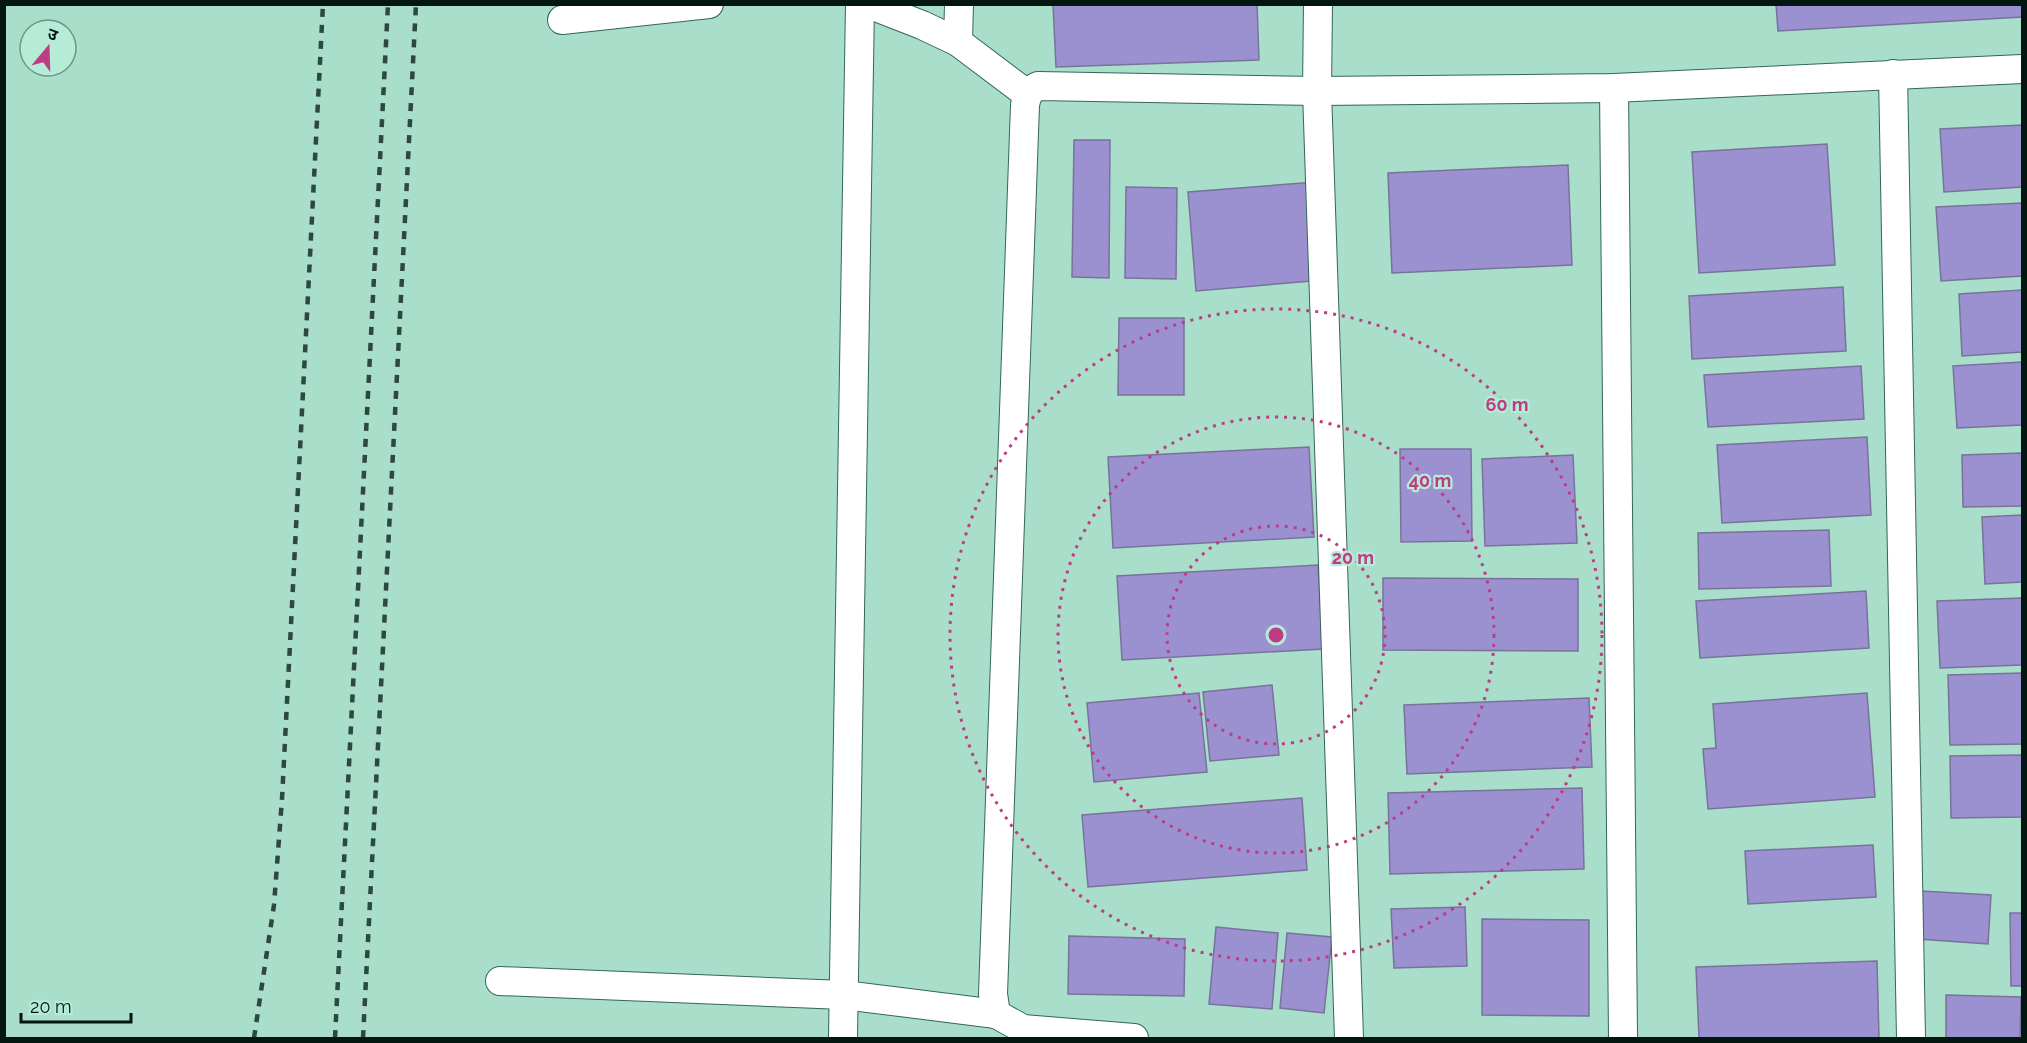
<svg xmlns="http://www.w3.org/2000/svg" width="2027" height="1043" font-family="Raleway,'Noto Sans Devanagari',sans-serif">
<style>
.building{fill:#9b91d0;stroke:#78739b;stroke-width:1.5}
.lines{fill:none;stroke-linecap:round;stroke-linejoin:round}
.street-casing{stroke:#346756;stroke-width:30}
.street{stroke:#fff;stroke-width:28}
.rail{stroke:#2d493f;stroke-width:4.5;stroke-dasharray:8 8;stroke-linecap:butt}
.ring{fill:none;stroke:#be3c83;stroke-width:3;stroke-dasharray:3 6}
.centre{fill:#be3c83;stroke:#b5ebd7;stroke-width:3}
.ring-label{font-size:18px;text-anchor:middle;font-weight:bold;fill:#be3c83;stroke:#b5ebd7;stroke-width:4.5;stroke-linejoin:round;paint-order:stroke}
</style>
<rect width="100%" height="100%" fill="#a8deca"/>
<!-- building -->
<g class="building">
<polygon points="1053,4 1257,4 1259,60 1056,67"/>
<polygon points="1776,4 2022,4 2022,17 1778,31"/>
<polygon points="2022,125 2022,187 1944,192 1940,129"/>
<polygon points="1074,140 1110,140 1109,278 1072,277"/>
<polygon points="1827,144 1835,265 1699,273 1692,152"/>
<polygon points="1568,165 1572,265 1392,273 1388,173"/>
<polygon points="1315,182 1323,280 1196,291 1188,192"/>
<polygon points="1126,187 1177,188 1176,279 1125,278"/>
<polygon points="2022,203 2022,276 1941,281 1936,207"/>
<polygon points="1843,287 1846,351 1692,359 1689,296"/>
<polygon points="2022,290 2022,352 1962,356 1959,294"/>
<polygon points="1119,318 1184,318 1184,395 1118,395"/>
<polygon points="2022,362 2022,425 1957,428 1953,366"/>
<polygon points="1861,366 1864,419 1708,427 1704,375"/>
<polygon points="1867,437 1871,515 1722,523 1717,445"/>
<polygon points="1309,447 1314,537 1113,548 1108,457"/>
<polygon points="1400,449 1471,449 1472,541 1401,542"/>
<polygon points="2022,453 2022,506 1963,507 1962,455"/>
<polygon points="1573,455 1577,543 1485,546 1482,459"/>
<polygon points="2022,515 2022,582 1985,584 1982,517"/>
<polygon points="1829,530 1831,586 1699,589 1698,533"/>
<polygon points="1318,565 1323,649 1122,660 1117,576"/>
<polygon points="1383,578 1578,579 1578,651 1383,650"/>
<polygon points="1866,591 1869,648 1700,658 1696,601"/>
<polygon points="2022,598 2022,665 1940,668 1937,601"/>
<polygon points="2022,673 2022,744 1950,745 1948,675"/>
<polygon points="1272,685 1279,755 1210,761 1203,692"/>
<polygon points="1199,693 1207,772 1094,782 1087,703"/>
<polygon points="1867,693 1875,797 1708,809 1703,749 1716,748 1713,704"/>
<polygon points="1589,698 1592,767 1407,774 1404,705"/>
<polygon points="2022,755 2022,817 1951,818 1950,756"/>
<polygon points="1582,788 1584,869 1390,874 1388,793"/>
<polygon points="1302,798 1307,870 1088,887 1082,815"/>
<polygon points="1873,845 1876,897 1748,904 1745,851"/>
<polygon points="1921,891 1991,895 1988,944 1918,939"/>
<polygon points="1465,907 1467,966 1394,968 1391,909"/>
<polygon points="2010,913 2022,913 2022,986 2011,986"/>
<polygon points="1482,919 1589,920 1589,1016 1482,1015"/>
<polygon points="1216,927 1278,933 1272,1009 1209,1004"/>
<polygon points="1287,933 1332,937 1324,1013 1280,1008"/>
<polygon points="1069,936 1185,939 1184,996 1068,994"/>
<polygon points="1877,961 1879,1038 1699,1038 1696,967"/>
<polygon points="1946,995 2021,997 2020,1038 1946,1038"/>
</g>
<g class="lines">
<defs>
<g id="street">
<polyline points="868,4 922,25 958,42 1027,94"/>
<polyline points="1318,4 1317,91 1349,1038"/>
<polyline points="562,20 709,4"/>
<polyline points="958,42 959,4"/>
<polyline points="1893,74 1911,1038"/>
<polyline points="1614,88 1623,1038"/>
<polyline points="500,981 844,995 996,1014"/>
<polyline points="843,1038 860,4"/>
<path d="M1134 1038 1023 1029 996 1014 993 994 1025 105C1027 95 1029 90 1038 86L1317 91 1614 88 2022 69"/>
</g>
</defs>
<!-- street casing -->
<use href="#street" class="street-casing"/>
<!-- street -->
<use href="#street" class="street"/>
<!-- rail -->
<g class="rail">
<polyline points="254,1038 274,905 282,799 323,4"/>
<polyline points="335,1038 388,4"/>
<polyline points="363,1038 416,4"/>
</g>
</g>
<!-- distance rings -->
<g class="ring">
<circle cx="1276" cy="635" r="109"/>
<circle cx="1276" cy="635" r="218"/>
<circle cx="1276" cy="635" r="326"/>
</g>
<circle cx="1276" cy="635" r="9" class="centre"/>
<g class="ring-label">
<text x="1507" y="411">60 m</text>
<text x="1430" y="487">40 m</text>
<text x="1353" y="564">20 m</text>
</g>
<!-- border -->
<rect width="2027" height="1043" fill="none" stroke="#031610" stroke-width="12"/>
<!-- north arrow -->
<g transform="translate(48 48) rotate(19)"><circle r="28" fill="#b5ebd7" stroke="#6e9687" stroke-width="1.5"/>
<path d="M0-4.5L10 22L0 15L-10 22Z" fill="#be3c83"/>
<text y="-9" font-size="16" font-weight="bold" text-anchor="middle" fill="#031610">उ</text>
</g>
<!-- scale -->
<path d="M21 1013v9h110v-9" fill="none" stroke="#031610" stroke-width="3"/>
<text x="30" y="1013" font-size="18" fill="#031610" stroke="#b5ebd7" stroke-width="4.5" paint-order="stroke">20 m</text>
</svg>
